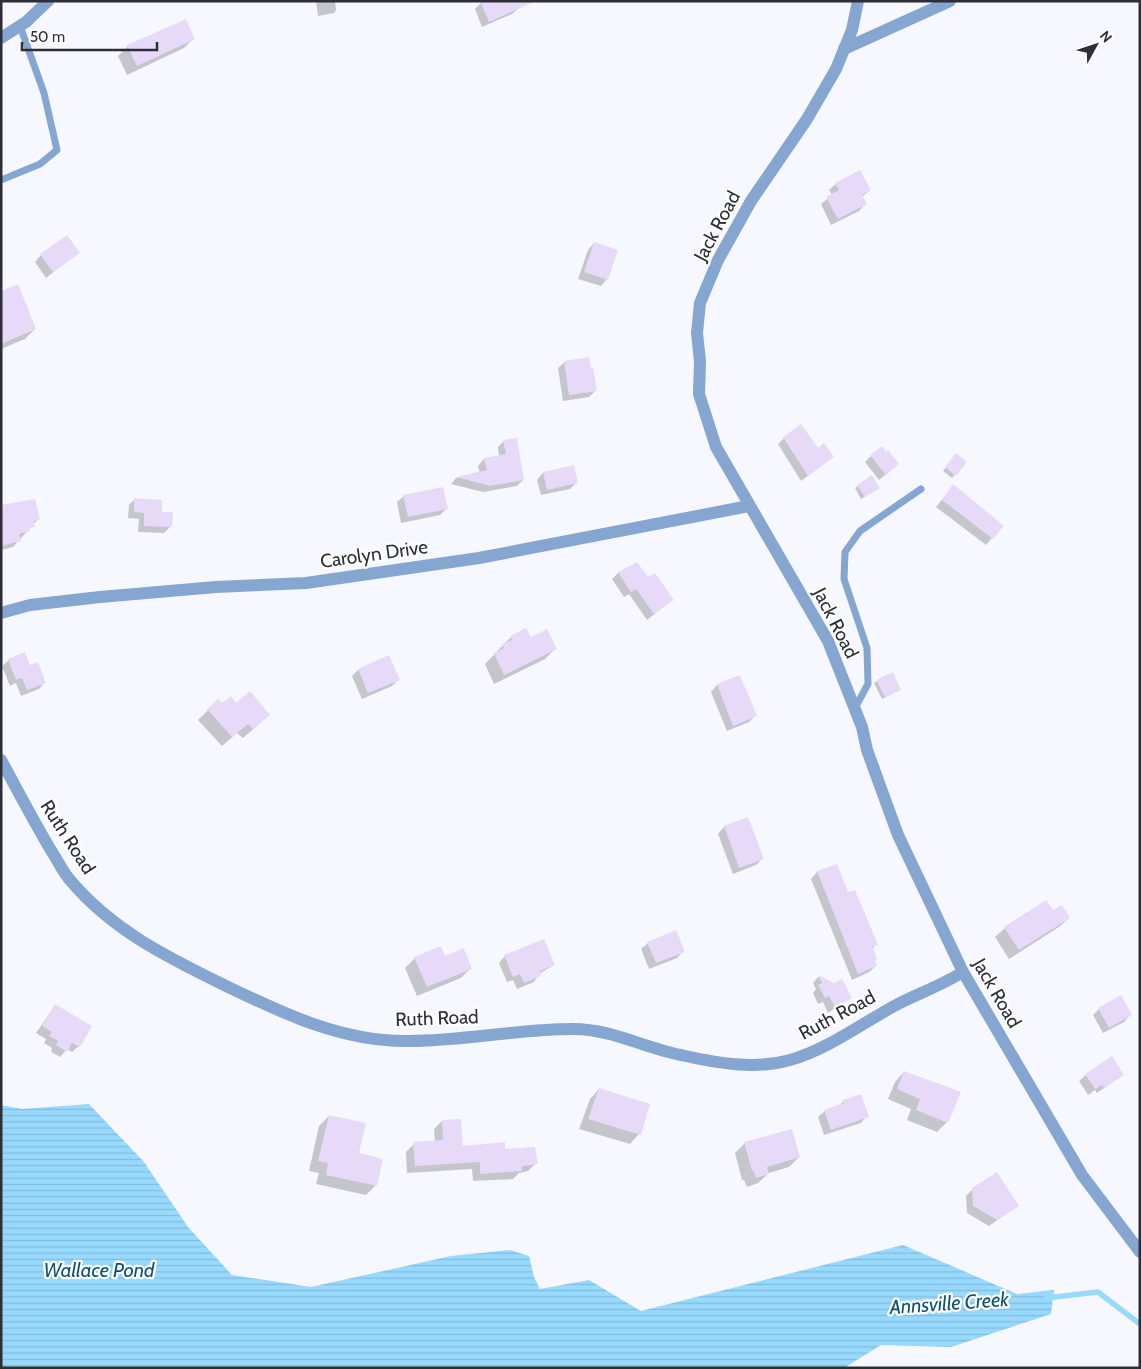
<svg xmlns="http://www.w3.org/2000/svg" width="1141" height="1369" font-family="Cabin,sans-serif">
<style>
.water{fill:url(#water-rules)}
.shadow{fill:#0003}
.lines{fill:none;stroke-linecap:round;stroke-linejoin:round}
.stream{stroke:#98d9fe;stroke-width:5.5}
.building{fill:#e6daf8}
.service{stroke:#86a6d2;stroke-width:7}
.minor{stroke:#86a6d2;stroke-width:12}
.labels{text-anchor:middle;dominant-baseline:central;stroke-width:4.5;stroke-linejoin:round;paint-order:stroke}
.street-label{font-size:19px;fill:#2e2f36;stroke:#fff}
.water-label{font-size:20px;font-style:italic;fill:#0d5270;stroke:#fff}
</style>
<defs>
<pattern id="water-rules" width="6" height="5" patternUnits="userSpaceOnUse" patternTransform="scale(1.25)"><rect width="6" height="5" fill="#98d9fe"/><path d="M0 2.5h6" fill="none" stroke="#83bbda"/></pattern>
</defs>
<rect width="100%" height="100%" fill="#f7f8ff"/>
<!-- water -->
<polygon class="water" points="89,1104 144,1162 188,1227 232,1275 311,1287 451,1256 510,1250 529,1256 534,1277 540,1289 589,1280 641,1311 903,1245 1017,1294 1054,1290 1051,1314 951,1347 881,1345 844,1368 1,1368 1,1105 22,1109"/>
<!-- shadow -->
<g class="shadow">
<polygon points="316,1 335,1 336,10 334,13 318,16"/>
<polygon points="481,3 519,8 512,14 482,27 475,9"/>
<polygon points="193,39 184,48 127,75 118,56 128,46"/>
<polygon points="836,184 870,190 862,197 865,204 859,211 831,225 821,204 832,195 829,190"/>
<polygon points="594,243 607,279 601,286 578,279 588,250"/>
<polygon points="78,252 46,278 35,262 41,255"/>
<polygon points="1,293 35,329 25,339 1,349"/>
<polygon points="565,362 596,390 589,397 563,401 558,368"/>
<polygon points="784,438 833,457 801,481 778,444"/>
<polygon points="504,441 523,480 517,486 483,492 451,484 456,478 480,473 478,466 484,459 499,457 498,447"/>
<polygon points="871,456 891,470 879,480 865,462"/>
<polygon points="953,458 965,462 952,478 943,471"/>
<polygon points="573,467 577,482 570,489 541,495 537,480 543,473"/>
<polygon points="858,486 878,488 861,499 855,488"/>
<polygon points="953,486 992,538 986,545 936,507"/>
<polygon points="404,496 446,509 440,515 401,523 397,502"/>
<polygon points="135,499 161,513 170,527 164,533 138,532 139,519 128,518 129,505"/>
<polygon points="1,507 38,519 13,547 1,550"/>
<polygon points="637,563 648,579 672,600 647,620 629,594 624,597 612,579 618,573"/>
<polygon points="511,637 530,638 555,649 545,659 494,684 485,664"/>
<polygon points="9,660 30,667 45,682 39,689 21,696 16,683 10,686 2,666"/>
<polygon points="358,670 398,680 392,686 362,699 352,676"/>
<polygon points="739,676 755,716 749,722 727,731 711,692 717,685"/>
<polygon points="877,681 899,690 882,699 874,683"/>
<polygon points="222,705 236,705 259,724 243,738 237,733 222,746 198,720 208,710"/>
<polygon points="747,819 762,859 756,865 733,874 718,834 724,827"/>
<polygon points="837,865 847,894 876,945 872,949 876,966 869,972 852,980 811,879 817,872"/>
<polygon points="1053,912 1069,918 1059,927 1009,959 995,937 1005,928"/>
<polygon points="648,943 683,951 677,958 649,969 641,949"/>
<polygon points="505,956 554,965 539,974 534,982 517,989 513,980 507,982 499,963"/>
<polygon points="444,957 471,968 461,978 417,996 405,968 415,958"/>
<polygon points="818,977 834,985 850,998 828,1013 823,1002 818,1004 813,993 816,989 813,983"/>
<polygon points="55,1006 79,1046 72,1052 67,1049 60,1057 51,1052 52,1048 44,1043 46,1039 36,1033"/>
<polygon points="1099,1009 1130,1015 1124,1022 1103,1033 1093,1015"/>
<polygon points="904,1072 959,1092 947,1122 937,1132 907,1120 911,1109 888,1099 895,1082"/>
<polygon points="1086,1075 1123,1075 1097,1093 1095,1090 1088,1095 1079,1081"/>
<polygon points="599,1089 639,1134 630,1144 579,1129 590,1099"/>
<polygon points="844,1101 867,1116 861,1123 824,1135 818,1117 825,1111 838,1106"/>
<polygon points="329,1116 358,1154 376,1185 366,1195 316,1184 319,1173 309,1171 319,1126"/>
<polygon points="442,1121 462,1148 504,1150 536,1163 528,1171 519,1173 513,1179 473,1181 472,1169 407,1173 406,1152 414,1144 435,1142 434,1129"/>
<polygon points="745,1143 799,1157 789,1167 769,1173 758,1183 747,1187 744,1180 742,1180 735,1153"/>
<polygon points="973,1189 1017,1206 989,1226 967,1213 966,1196"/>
</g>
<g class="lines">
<!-- stream -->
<polyline class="stream" points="1046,1298 1098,1292 1140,1324"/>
</g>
<!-- building -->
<g class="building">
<polygon points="480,1 536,1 489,22"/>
<polygon points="186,19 195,39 137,66 127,45"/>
<polygon points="860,170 871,190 862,195 867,204 838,219 826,197 839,190 835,183"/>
<polygon points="67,235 80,253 53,272 40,254"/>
<polygon points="594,242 618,250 608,280 584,272"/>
<polygon points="18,284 36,329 1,344 1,291"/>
<polygon points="589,357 591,368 593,368 597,391 569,395 564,361"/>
<polygon points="801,424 818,448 824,443 834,457 808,476 783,437"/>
<polygon points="517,438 524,480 490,486 456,477 487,470 484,458 506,454 503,440"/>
<polygon points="882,446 886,452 888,450 899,464 886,475 870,455"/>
<polygon points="956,453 967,462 956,476 945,467"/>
<polygon points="574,465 578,483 547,490 543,472"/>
<polygon points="872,475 880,488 865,497 857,485"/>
<polygon points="953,484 1004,526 993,539 942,500"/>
<polygon points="443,487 448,509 408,517 403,495"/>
<polygon points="134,498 162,500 162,512 173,512 172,527 144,526 144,513 134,512"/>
<polygon points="35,499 40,519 34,521 35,527 29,528 30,531 19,534 21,541 1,546 1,505"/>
<polygon points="637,562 648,577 655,573 674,600 654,614 636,589 631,592 618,572"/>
<polygon points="526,628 531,637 547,629 557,649 504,675 494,653 504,648 502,644 512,640 510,636"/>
<polygon points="25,652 30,665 38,662 46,683 27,690 22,678 16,680 8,659"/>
<polygon points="389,655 400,680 368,693 358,669"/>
<polygon points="893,672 901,690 885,697 876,680"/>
<polygon points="740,675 757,716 733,726 717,684"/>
<polygon points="250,691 270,715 253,729 248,724 232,737 207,709 218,699 222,703 231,696 236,703"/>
<polygon points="748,817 764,859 739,868 724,826"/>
<polygon points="837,864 848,892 855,890 878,945 872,947 877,959 875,961 877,966 858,974 817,871"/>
<polygon points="1046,900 1053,910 1062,905 1070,918 1019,950 1004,927"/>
<polygon points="676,930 685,952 656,963 647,942"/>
<polygon points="544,939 555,965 540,971 541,976 524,983 520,974 513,977 504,955"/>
<polygon points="441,946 445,956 464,948 472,969 427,987 414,957"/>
<polygon points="818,975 834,983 842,979 852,998 835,1007 829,996 825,998 818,985 822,983"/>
<polygon points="1121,995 1132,1015 1109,1028 1098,1008"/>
<polygon points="55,1004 92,1026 80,1047 72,1043 67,1052 56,1045 58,1041 49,1036 52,1032 42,1026"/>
<polygon points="1112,1056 1124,1075 1104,1088 1102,1085 1095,1089 1085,1074"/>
<polygon points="904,1071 961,1092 948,1123 916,1110 920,1099 897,1089"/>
<polygon points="599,1088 650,1104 641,1135 588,1119"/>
<polygon points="861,1094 869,1117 831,1130 824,1110 844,1103 843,1100"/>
<polygon points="329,1115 366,1123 359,1153 383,1159 377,1186 326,1175 328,1163 318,1161"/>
<polygon points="461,1119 463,1146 505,1142 505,1149 535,1147 538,1164 522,1166 522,1171 480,1174 480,1162 415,1166 413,1142 443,1140 442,1120"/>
<polygon points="792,1129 800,1157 767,1167 769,1174 756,1178 754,1171 752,1171 744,1142"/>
<polygon points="997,1172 1019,1206 997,1220 973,1206 972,1188"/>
</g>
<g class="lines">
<!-- service -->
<g class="service">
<polyline points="1,180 40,164 57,150 44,93 20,26"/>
<polyline points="855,708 868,684 867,648 844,579 845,552 860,531 921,489"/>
</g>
<!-- minor -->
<g class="minor">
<polyline points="858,1 852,30 836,69 807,119 751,201 718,260 700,303 697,333 700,361 699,394 716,447 828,641 862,727 867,750 898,835 963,972 1082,1175 1140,1252"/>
<polyline points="1,38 26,22 48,1"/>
<polyline points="844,49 950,1"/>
<polyline points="1,613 30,605 100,597 216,587 306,583 479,558 749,506"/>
<path d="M1 760C18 791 34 822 52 852 58 861 63 872 70 880 112 930 167 957 224 985 282 1013 342 1042 408 1041 463 1041 518 1029 573 1029 612 1029 644 1048 681 1055 716 1063 755 1070 790 1060 827 1050 864 1022 898 1004 920 993 942 985 963 972"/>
</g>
</g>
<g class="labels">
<!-- street labels -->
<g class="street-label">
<text transform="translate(717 226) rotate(-62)">Jack Road</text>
<text transform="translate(374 554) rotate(-8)">Carolyn Drive</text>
<text transform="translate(836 623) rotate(63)">Jack Road</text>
<text transform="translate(68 837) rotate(57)">Ruth Road</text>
<text transform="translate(997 993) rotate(60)">Jack Road</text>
<text transform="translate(837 1015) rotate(-28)">Ruth Road</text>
<text transform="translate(437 1018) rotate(-2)">Ruth Road</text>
</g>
<!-- water labels -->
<g class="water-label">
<text x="99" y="1270">Wallace Pond</text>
<text transform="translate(949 1303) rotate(-4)">Annsville Creek</text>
</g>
</g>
<!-- border -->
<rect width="1141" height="1369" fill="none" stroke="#2e2f36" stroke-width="5"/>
<!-- north arrow -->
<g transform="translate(1096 45) rotate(50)" stroke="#ffffff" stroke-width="4" paint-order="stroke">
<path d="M0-4L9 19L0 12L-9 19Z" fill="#2e2f36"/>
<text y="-8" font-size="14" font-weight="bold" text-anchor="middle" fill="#2e2f36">N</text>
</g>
<!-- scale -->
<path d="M22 42v8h135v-8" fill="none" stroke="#2e2f36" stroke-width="2.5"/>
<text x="30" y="42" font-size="15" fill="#2e2f36" stroke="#ffffff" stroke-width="4" paint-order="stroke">50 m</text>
</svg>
